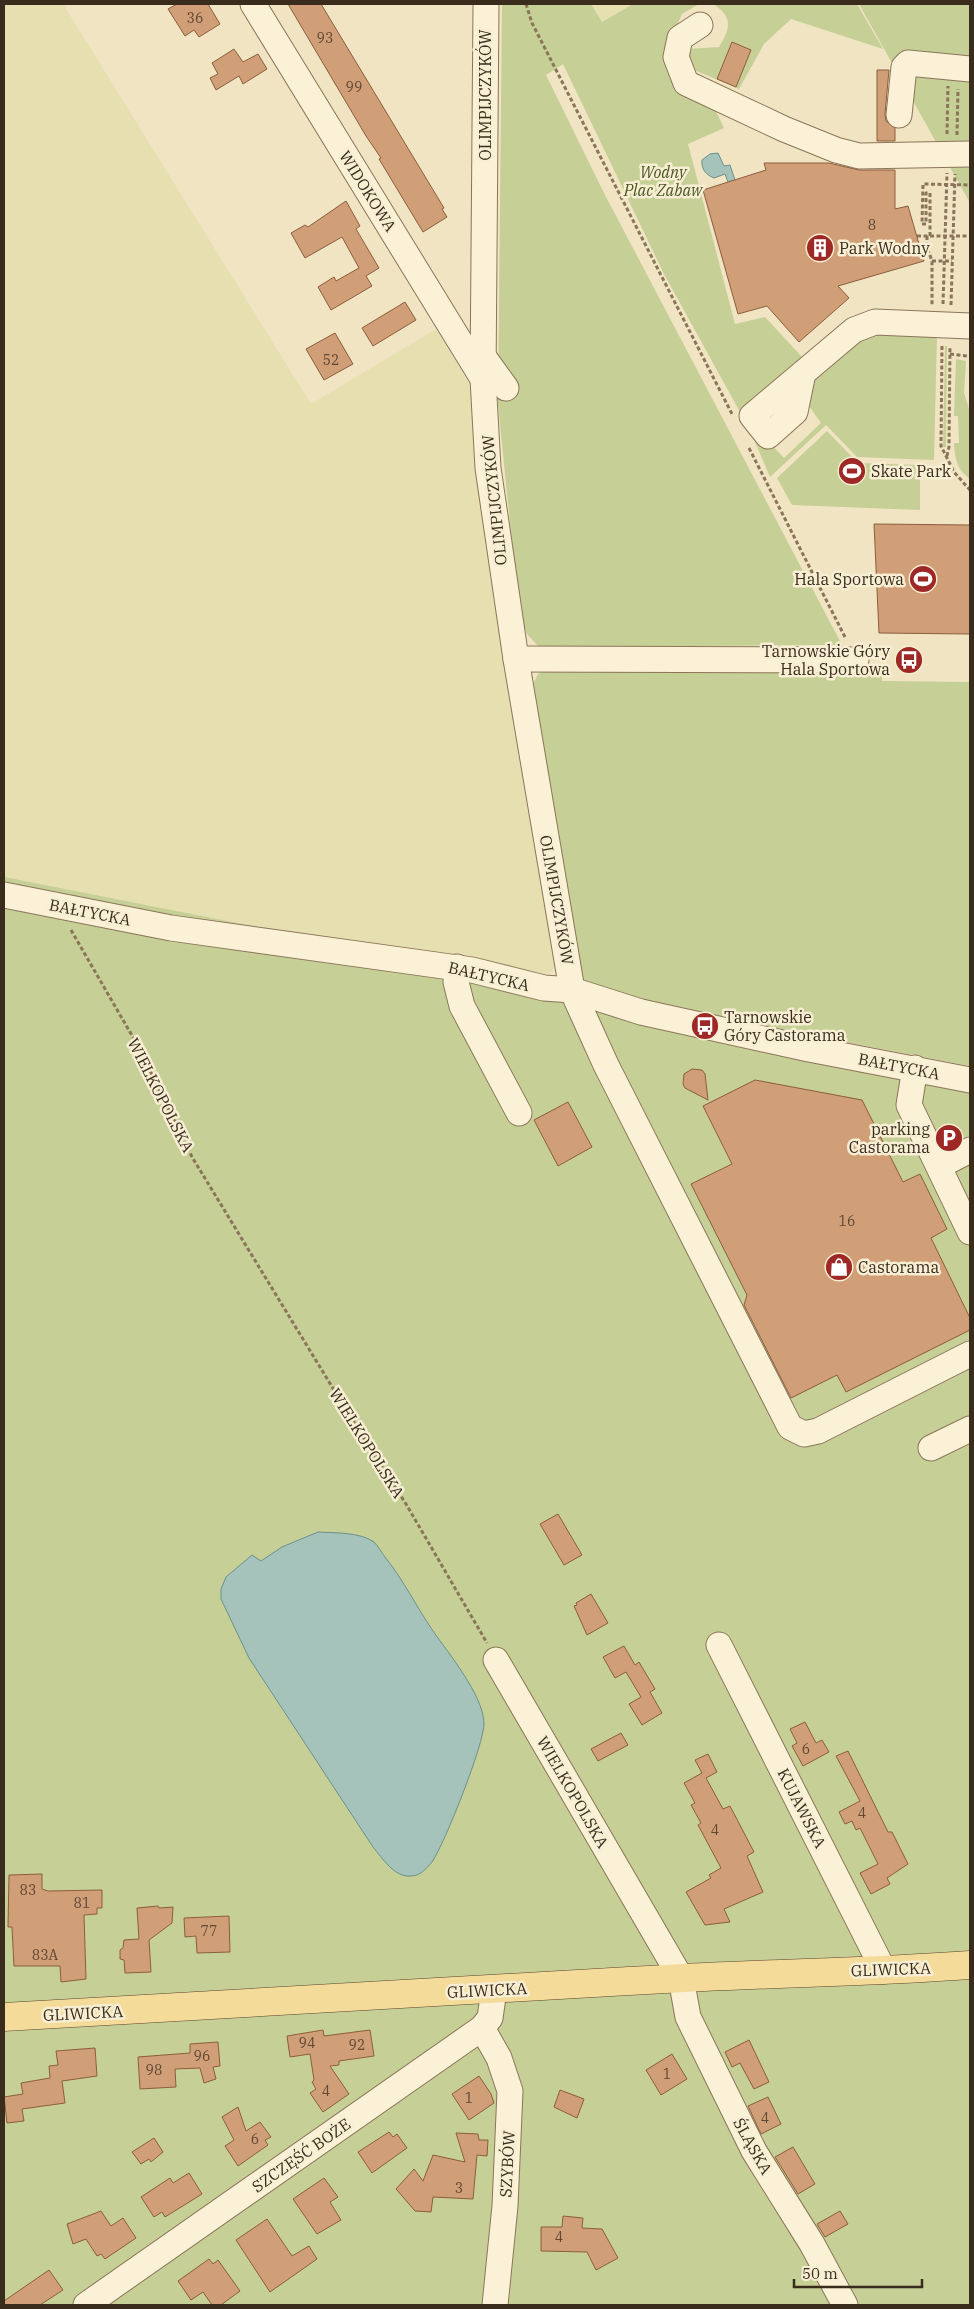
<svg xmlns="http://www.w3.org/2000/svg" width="974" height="2309" font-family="'IBM Plex Serif',serif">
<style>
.farmland{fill:#e6dfb0}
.green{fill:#c6cf96}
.water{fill:#a5c3bb;stroke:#6b9189}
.building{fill:#d09e77;stroke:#8b5e3d}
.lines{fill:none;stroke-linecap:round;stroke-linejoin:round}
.minor-casing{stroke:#8b7559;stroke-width:27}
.major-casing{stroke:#59432d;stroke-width:29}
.path{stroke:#8b7559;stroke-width:3;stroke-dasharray:4 2.5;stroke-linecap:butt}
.minor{stroke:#faf1d6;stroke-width:25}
.major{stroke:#f5db99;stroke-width:28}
.labels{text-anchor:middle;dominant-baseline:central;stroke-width:5;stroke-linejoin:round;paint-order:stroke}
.number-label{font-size:14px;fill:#604834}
.street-label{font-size:16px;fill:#3a2c1d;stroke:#f7eed3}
.park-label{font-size:16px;font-style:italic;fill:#495823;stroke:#f7eed3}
.poi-label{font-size:16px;fill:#3a2c1d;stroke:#f7eed3;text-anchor:start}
</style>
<rect width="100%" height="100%" fill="#f0e4c3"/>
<!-- farmland -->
<g class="farmland">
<polygon points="4,4 63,4 311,404 436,329 469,383 555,954 555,968 548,974 539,977 447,959 4,884"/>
<polygon points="591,4 633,4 602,22"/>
</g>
<!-- green -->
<g class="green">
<polygon points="502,4 591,4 602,22 633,4 699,4 682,14 671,39 712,103 724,128 688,144 735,324 765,317 802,357 740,412 664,274 563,64 546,75 605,195 842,645 562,647 538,646 527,634 519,613 498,404"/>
<path d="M713 4H857L883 49 791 19 764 44 739 89 685 66 688 49 719 47C730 29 734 17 713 4Z"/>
<polygon points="859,4 970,4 970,203"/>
<polygon points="865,333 937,334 934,460 857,457 826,425 770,477 744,416 784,458 821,423 807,403 808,384"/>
<polygon points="945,346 947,346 946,447 943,447"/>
<path d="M956 359 966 361 964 393 970 412V479C957 469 955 460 954 443H959L958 416H954Z"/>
<polygon points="827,431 858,463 920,465 920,510 792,505 777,478"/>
<polygon points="548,668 882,668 882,681 970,682 970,1066 605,996 593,992 579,974 528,694 538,674"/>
<polygon points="4,877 970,1068 970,2305 4,2305"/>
</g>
<!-- water -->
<g class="water">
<path d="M718 153 724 166 730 165 735 180 728 182 725 174 714 178C706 175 701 169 702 160L710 154Z"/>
<path d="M318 1532C335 1533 360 1532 374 1542 378 1546 382 1553 385 1557 404 1581 416 1606 433 1631 449 1654 483 1695 484 1723 485 1742 444 1845 432 1862 426 1869 420 1876 411 1876 395 1878 382 1858 373 1847L249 1658 221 1599V1589L226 1577 252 1555 261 1561 282 1547Z"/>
</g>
<!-- building -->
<g class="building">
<polygon points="177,4 208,4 220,24 199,37 194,30 185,36 168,9"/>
<polygon points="288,4 321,4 444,208 442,209 447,217 423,232 379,159 381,158 366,136"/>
<polygon points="732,42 751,50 736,87 717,79"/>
<polygon points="234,49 243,62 258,54 267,69 243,84 239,76 216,90 210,78 218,74 212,63"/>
<polygon points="877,70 889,70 885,114 886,121 895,128 895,141 877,141"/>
<polygon points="764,163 829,163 859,170 895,170 895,209 908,206 924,261 838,286 849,298 799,342 767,306 738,314 703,190 766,170"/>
<polygon points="346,201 360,226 356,229 379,268 366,276 372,286 331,310 318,287 334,277 336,281 359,268 342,237 305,258 291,233 305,225 308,227"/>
<polygon points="405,302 416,320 373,346 362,328"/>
<polygon points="335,333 353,364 324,380 306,349"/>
<polygon points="874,524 970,525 970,634 879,633"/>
<polygon points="692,1069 702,1070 705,1074 708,1100 685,1088 683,1084 684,1074"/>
<polygon points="755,1080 862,1100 903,1182 920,1174 947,1229 931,1238 970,1318 970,1330 846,1392 837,1375 791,1398 744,1305 747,1295 691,1184 732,1164 703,1106"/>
<polygon points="568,1102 592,1147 558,1166 534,1120"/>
<polygon points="558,1514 582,1555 564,1565 540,1524"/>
<polygon points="591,1594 608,1623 587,1635 574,1606 577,1605 576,1603"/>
<polygon points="624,1646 635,1665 639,1662 655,1689 650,1692 662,1713 642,1725 629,1704 641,1697 626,1672 615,1678 603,1657"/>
<polygon points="805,1722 816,1743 822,1740 829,1752 803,1766 792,1746 797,1743 790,1729"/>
<polygon points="621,1733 628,1745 598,1761 591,1749"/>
<polygon points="848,1751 888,1832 892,1832 908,1864 887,1878 890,1884 871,1894 860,1873 878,1864 860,1828 856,1830 852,1821 845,1824 839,1812 860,1801 836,1756"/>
<polygon points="708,1754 717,1772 706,1778 723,1809 730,1806 754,1852 747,1856 763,1892 724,1909 730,1922 705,1925 686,1892 711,1878 709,1875 721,1868 698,1825 701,1823 691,1805 695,1803 684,1783 702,1773 695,1760"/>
<polygon points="42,1874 42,1889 48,1891 102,1890 102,1908 97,1908 97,1914 84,1915 86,1979 61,1982 60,1966 14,1966 12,1927 8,1927 9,1875"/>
<polygon points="158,1906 159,1908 173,1907 172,1923 149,1940 151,1972 125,1973 124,1960 120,1959 120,1950 123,1948 124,1940 139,1939 137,1908"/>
<polygon points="229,1916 230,1952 197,1953 196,1936 185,1937 184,1918"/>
<polygon points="323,2030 324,2036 370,2030 374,2056 339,2061 339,2065 330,2066 349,2094 323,2112 310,2093 316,2089 312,2082 314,2080 310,2054 290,2057 287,2036"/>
<polygon points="749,2040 769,2082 754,2089 740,2063 732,2067 725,2052"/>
<polygon points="218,2042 220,2066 213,2067 216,2079 204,2083 200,2068 175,2069 176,2087 140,2089 138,2057 190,2053 190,2044"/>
<polygon points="95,2048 97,2076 62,2081 65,2103 22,2109 24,2121 7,2123 4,2097 23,2094 21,2083 50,2078 49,2066 58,2065 56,2051"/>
<polygon points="672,2054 687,2079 661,2095 646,2070"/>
<polygon points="479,2076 491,2094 494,2103 469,2120 452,2094"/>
<polygon points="560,2090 584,2099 577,2118 554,2107"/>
<polygon points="768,2097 781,2124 761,2134 748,2106"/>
<polygon points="238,2107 246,2131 260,2122 271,2137 265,2140 268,2145 238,2166 225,2146 234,2140 222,2117"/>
<polygon points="389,2132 393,2137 397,2134 407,2148 372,2173 358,2152"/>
<polygon points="456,2133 478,2134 479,2140 488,2140 487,2156 477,2155 473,2199 433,2197 431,2212 415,2211 396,2189 414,2169 423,2181 433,2155 465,2162"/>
<polygon points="154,2138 163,2152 151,2162 149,2159 141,2164 132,2152"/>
<polygon points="793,2147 815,2184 798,2194 775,2157"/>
<polygon points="189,2173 202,2194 165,2217 162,2212 154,2217 141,2197 170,2178 173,2183"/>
<polygon points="324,2178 338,2197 330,2202 341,2220 317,2234 293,2199"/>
<polygon points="101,2211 111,2226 123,2218 136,2238 105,2259 101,2254 97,2256 86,2239 73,2244 67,2224"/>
<polygon points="840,2211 848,2224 825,2237 817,2224"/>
<polygon points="563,2216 583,2218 582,2228 602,2229 618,2258 596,2270 587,2252 541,2251 541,2227 562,2227"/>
<polygon points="267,2219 292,2256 309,2246 317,2259 270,2292 236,2240"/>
<polygon points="209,2259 213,2264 218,2260 240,2291 221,2305 212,2305 203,2292 191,2300 178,2281"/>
<polygon points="49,2270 63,2290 40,2305 4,2305 4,2301"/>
</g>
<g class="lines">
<defs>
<g id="minor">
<polyline points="253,4 483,379"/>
<polyline points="486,4 483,379 488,468 516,659 572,990 606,1065 790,1427 804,1434 818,1431 970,1354"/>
<polyline points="700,25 680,38 676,57 686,83 784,129 836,150 859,156 970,154"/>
<polyline points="899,115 904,67 908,63 970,69"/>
<polyline points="483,356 506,388"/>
<polyline points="803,373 795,412 768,436 752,416 854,330 875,322 970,326"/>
<polyline points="516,659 856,660"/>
<polyline points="4,895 171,928 472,970 544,988 572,990 641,1012 809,1049 970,1080"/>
<polyline points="457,967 456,982 462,1006 519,1113"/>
<polyline points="915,1068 909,1105 970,1232"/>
<polyline points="939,1166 970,1150"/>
<polyline points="931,1448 970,1429"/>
<polyline points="719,1645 884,1971"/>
<polyline points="496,1660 681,1978 688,2017 754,2151 812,2244 845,2305"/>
<polyline points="482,2028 499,2058 510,2091 505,2206 495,2305"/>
<polyline points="86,2305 482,2028 490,2018 494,1990"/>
</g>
<path id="major" d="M4 2017C230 2004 457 1990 684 1978 779 1973 875 1972 970 1965"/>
</defs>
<!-- minor casing -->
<use href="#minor" class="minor-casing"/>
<!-- major casing -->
<use href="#major" class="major-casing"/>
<!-- path -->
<g class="path">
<polyline points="526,4 532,23 732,414"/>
<polyline points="947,134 948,86"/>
<polyline points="957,135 958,89"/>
<polyline points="917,236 970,236"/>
<polyline points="927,236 927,247 932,261 932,306"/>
<polyline points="930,236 930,193 926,193 926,224 922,224 923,184 970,185"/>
<polyline points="932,261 952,261"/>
<polyline points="943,304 947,173"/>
<polyline points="951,305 955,174"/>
<polyline points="942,346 941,446 954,472 970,490"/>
<polyline points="950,354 967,356"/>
<polyline points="749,448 846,639"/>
<polyline points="947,456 949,447 950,346"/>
<polyline points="71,930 138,1046 192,1157 348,1413 406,1504 487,1643"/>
</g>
<!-- minor -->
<use href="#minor" class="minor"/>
<!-- major -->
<use href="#major" class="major"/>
</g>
<!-- icons -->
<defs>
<symbol id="building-disc" viewBox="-11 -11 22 22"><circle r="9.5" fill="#9d2826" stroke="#f7eed3"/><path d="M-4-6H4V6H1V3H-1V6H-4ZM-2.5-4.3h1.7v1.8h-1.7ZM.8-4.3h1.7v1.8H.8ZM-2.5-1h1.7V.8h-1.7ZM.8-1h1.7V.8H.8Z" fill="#fff"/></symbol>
<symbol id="stadium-disc" viewBox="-11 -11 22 22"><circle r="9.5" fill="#9d2826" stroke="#f7eed3"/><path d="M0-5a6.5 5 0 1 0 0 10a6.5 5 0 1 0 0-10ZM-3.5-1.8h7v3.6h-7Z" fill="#fff"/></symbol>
<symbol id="bus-disc" viewBox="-11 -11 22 22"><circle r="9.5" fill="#9d2826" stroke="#f7eed3"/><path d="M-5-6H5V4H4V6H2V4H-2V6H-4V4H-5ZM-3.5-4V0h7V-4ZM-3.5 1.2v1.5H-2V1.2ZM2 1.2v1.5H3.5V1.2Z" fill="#fff"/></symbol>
<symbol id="parking-disc" viewBox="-11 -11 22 22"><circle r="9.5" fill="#9d2826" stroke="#f7eed3"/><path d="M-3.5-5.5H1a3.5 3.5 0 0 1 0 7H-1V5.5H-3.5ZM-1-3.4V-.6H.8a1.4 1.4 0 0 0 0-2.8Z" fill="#fff"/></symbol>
<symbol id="shop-disc" viewBox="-11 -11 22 22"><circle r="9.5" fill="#9d2826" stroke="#f7eed3"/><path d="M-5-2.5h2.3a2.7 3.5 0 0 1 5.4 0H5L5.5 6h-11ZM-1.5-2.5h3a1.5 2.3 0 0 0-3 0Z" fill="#fff"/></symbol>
</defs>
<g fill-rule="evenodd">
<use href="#building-disc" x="804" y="232" width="32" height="32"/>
<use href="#stadium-disc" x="836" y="455" width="32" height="32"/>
<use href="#stadium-disc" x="907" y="563" width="32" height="32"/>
<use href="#bus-disc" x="893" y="644" width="32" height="32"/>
<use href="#bus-disc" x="689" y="1010" width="32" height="32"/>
<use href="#parking-disc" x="933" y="1122" width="32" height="32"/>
<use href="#shop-disc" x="823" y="1251" width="32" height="32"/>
</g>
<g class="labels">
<!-- number labels -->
<g class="number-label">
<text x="195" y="18">36</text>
<text x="325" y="38">93</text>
<text x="354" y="87">99</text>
<text x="872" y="225">8</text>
<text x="331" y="360">52</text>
<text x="847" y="1221">16</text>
<text x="806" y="1749">6</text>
<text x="862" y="1813">4</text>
<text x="715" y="1830">4</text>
<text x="28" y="1890">83</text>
<text x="82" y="1903">81</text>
<text x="209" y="1931">77</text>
<text x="45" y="1955">83A</text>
<text x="307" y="2043">94</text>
<text x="357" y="2045">92</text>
<text x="202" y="2056">96</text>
<text x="154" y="2070">98</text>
<text x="667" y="2074">1</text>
<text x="326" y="2091">4</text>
<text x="469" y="2098">1</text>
<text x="765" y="2118">4</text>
<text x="255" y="2139">6</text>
<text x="459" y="2188">3</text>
<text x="559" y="2237">4</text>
</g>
<!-- street labels -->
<g class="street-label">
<text transform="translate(485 95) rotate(-90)">OLIMPIJCZYKÓW</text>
<text transform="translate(368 191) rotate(58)">WIDOKOWA</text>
<text transform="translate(494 500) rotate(-96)">OLIMPIJCZYKÓW</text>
<text transform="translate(557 900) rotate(80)">OLIMPIJCZYKÓW</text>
<text transform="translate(90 912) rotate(11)">BAŁTYCKA</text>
<text transform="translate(489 976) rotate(13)">BAŁTYCKA</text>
<text transform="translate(899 1066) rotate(11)">BAŁTYCKA</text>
<text transform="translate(161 1095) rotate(63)">WIELKOPOLSKA</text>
<text transform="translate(367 1443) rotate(58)">WIELKOPOLSKA</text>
<text transform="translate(573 1792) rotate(60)">WIELKOPOLSKA</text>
<text transform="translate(802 1808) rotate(63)">KUJAWSKA</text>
<text transform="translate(891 1969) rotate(-2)">GLIWICKA</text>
<text transform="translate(487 1990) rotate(-3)">GLIWICKA</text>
<text transform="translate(83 2013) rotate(-3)">GLIWICKA</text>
<text transform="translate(753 2146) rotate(61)">ŚLĄSKA</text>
<text transform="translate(301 2155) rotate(-35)">SZCZĘŚĆ BOŻE</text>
<text transform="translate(507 2164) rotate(-87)">SZYBÓW</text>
</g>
<!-- park labels -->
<g class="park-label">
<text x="663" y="172">Wodny<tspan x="663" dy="18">Plac Zabaw</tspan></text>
</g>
<!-- poi labels -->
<g class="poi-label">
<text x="839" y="248">Park Wodny</text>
<text x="871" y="471">Skate Park</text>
<text x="904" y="579" text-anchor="end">Hala Sportowa</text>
<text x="890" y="651" text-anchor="end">Tarnowskie Góry<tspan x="890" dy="18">Hala Sportowa</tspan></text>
<text x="724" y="1017">Tarnowskie<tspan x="724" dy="18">Góry Castorama</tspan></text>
<text x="930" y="1129" text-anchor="end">parking<tspan x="930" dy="18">Castorama</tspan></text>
<text x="858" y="1267">Castorama</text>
</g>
</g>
<!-- border -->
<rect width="974" height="2309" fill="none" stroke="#3a2c1d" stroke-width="10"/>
<!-- scale -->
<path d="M794 2279v8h128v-8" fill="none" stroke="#3a2c1d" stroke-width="2.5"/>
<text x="802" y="2279" font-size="15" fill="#3a2c1d" stroke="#f7eed3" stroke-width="4" paint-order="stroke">50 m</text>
</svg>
